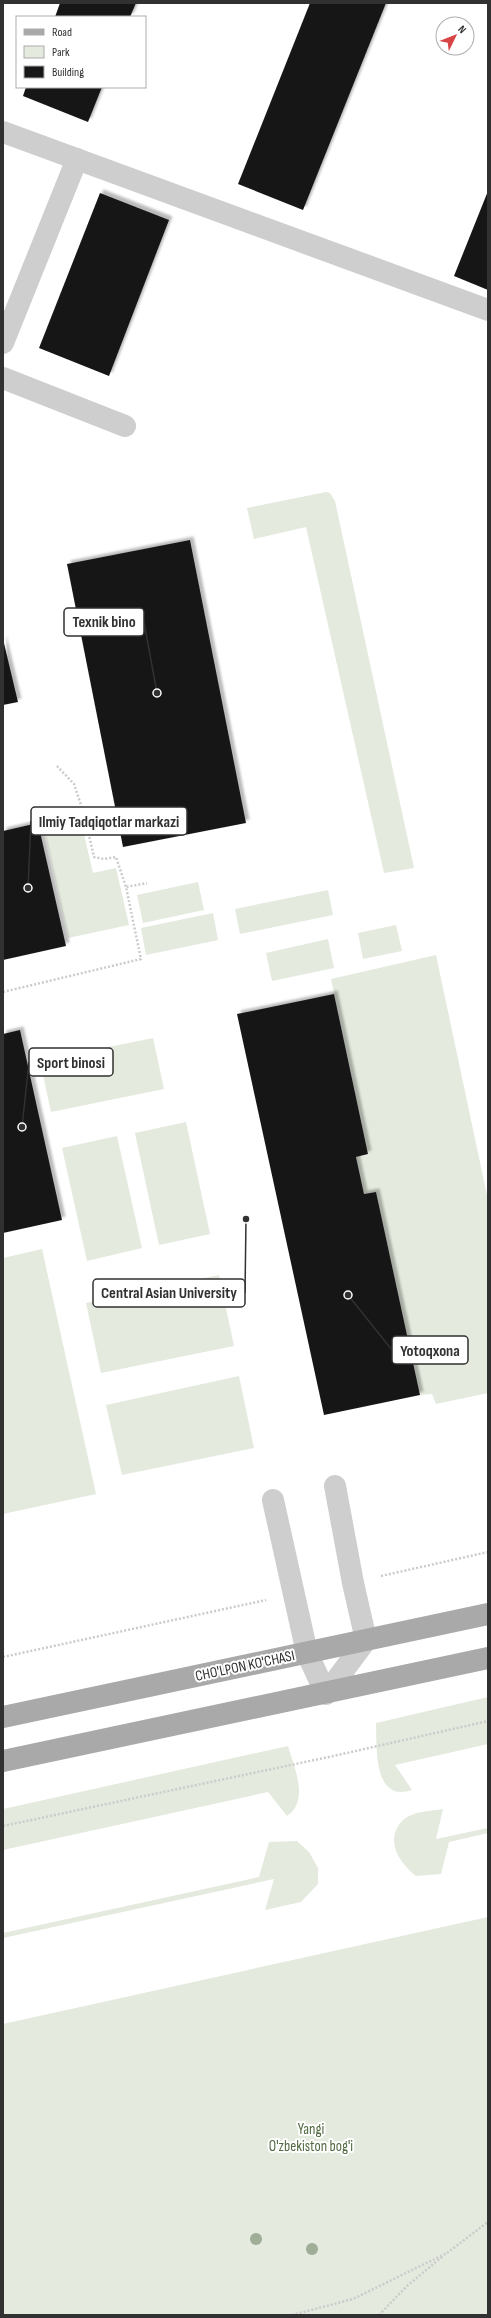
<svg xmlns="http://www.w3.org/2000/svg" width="491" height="2318" font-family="'Sofia Sans Condensed',sans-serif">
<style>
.green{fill:#e4eade}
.building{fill:#181818;filter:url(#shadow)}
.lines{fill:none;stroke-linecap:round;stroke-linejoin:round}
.path{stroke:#cbcbcb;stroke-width:2.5;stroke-dasharray:2 2;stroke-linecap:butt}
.minor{stroke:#cecece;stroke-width:22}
.major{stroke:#a9a9a9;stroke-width:22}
.tree{fill:#a0ad97}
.labels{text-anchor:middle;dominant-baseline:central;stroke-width:4;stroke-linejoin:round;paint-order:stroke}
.street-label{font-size:15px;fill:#313131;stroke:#fff}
.park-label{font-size:15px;fill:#526a42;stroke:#fff}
.leader{fill:none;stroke:#313131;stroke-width:1.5}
.callout-dot{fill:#313131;stroke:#fff;stroke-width:1.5}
.callout{fill:#fff;stroke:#313131;stroke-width:1.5}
.callout-label{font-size:16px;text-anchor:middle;font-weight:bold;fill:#313131}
</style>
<defs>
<filter id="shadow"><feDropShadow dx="3.5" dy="-3.5" stdDeviation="1" flood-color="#0004"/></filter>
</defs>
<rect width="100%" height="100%" fill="#fff"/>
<!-- green -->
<g class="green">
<polygon points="326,492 330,493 335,501 414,868 384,873 306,527 254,539 247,508"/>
<polygon points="80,817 93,873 116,868 129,925 68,938 43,825"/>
<polygon points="198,882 204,910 143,923 137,895"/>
<polygon points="328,890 333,915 240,934 235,909"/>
<polygon points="213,913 218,940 146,955 141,928"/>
<polygon points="396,925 402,951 363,959 358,933"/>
<polygon points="328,939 334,968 272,981 266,953"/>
<polygon points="436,955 488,1200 488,1393 436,1404 432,1394 420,1395 376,1192 364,1194 356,1157 368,1154 331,979"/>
<polygon points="153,1038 164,1089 51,1112 40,1061"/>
<polygon points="186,1122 210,1234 159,1245 135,1133"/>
<polygon points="117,1136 142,1248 87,1261 62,1148"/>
<polygon points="42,1249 96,1494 3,1514 3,1258"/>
<polygon points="219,1275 234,1346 101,1373 86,1303"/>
<polygon points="239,1376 254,1448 122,1475 106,1405"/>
<path d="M488 1697V1744L395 1765 412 1790C373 1803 377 1748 376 1723Z"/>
<path d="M288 1746C294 1767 310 1801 287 1816L268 1792 3 1850V1809Z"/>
<path d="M443 1809 436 1839 488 1828V1833L449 1842 441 1874 416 1876C400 1863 384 1841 402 1821 412 1811 431 1811 443 1809Z"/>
<polygon points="297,1841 309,1852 318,1868 318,1884 301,1902 265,1910 274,1879 3,1938 3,1933 259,1877 269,1842"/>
<polygon points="488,1917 488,2315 3,2315 3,2024"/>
</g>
<!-- building -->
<g class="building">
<polygon points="60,3 136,3 130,17 55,17"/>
<polygon points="310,3 386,3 303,210 238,184"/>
<polygon points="26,87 102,87 88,122 23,96"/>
<polygon points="488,191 488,290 454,276"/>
<polygon points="100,193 169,220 109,376 39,348"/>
<polygon points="190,540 246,823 123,847 67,564"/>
<polygon points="3,639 18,702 3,705"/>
<polygon points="38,823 66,946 3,960 3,831"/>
<polygon points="334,994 368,1154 356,1157 364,1194 376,1192 420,1395 324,1415 237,1014"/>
<polygon points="20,1030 62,1220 3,1233 3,1034"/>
</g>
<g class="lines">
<!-- path -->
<g class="path">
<polyline points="57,766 74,784 84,814 94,857 104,859 116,857 126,887"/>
<polyline points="3,992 141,959 126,887 147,883"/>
<polyline points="381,1576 488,1552"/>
<polyline points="3,1657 266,1600"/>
<polyline points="3,1826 338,1755 488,1721"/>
<polyline points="447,2253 488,2222"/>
<polyline points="292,2315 353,2299 447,2253"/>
<polyline points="379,2315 407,2286 443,2256"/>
</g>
<!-- minor -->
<g class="minor">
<polyline points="3,132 488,310"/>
<polyline points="3,343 77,159"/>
<polyline points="3,378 125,426"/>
<polyline points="273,1500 307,1653 326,1694 366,1640 353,1583 335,1486"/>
</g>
<!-- major -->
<g class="major">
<polyline points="3,1717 488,1614"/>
<polyline points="3,1761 488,1658"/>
</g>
</g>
<!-- trees -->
<g class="tree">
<circle cx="256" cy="2239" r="6"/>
<circle cx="312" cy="2249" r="6"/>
</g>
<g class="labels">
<!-- street labels -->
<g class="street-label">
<text transform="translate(245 1666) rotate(-12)">CHO'LPON KO'CHASI</text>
</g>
<!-- park labels -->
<g class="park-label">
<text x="311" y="2129">Yangi<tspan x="311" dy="17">O'zbekiston bog'i</tspan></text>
</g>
</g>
<!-- callouts -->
<path class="leader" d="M157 693L144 622M28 888L31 821M22 1127L29 1062M246 1219L245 1293M348 1295L392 1350"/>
<g class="callout-dot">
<circle cx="157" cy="693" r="4"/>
<circle cx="28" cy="888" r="4"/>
<circle cx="22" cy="1127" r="4"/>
<circle cx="246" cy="1219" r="4"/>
<circle cx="348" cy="1295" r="4"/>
</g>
<g class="callout">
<rect x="64" y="608" width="80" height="28" rx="4"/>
<rect x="31" y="807" width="156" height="28" rx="4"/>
<rect x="29" y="1048" width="84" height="28" rx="4"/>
<rect x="93" y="1279" width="152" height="28" rx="4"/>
<rect x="392" y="1336" width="76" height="28" rx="4"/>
</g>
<g class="callout-label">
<text x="104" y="627">Texnik bino</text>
<text x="109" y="827">Ilmiy Tadqiqotlar markazi</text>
<text x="71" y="1068">Sport binosi</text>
<text x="169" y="1298">Central Asian University</text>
<text x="430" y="1356">Yotoqxona</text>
</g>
<!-- border -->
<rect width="491" height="2318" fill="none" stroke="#313131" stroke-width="8"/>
<!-- legend -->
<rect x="16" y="16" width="130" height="72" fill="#ffffff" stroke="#adadad"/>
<rect x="24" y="29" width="20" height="6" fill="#a9a9a9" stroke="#adadad"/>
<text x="52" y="36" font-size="12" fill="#313131">Road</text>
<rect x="24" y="46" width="20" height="12" fill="#e4eade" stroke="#adadad"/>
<text x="52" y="56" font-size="12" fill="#313131">Park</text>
<rect x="24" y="66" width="20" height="12" fill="#181818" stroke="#adadad"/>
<text x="52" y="76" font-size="12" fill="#313131">Building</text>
<!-- north arrow -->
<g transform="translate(455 36) rotate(47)"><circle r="19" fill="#ffffff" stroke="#adadad"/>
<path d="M0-3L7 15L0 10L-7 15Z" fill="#d84446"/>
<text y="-6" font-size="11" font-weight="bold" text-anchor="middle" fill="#313131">N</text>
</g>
</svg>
